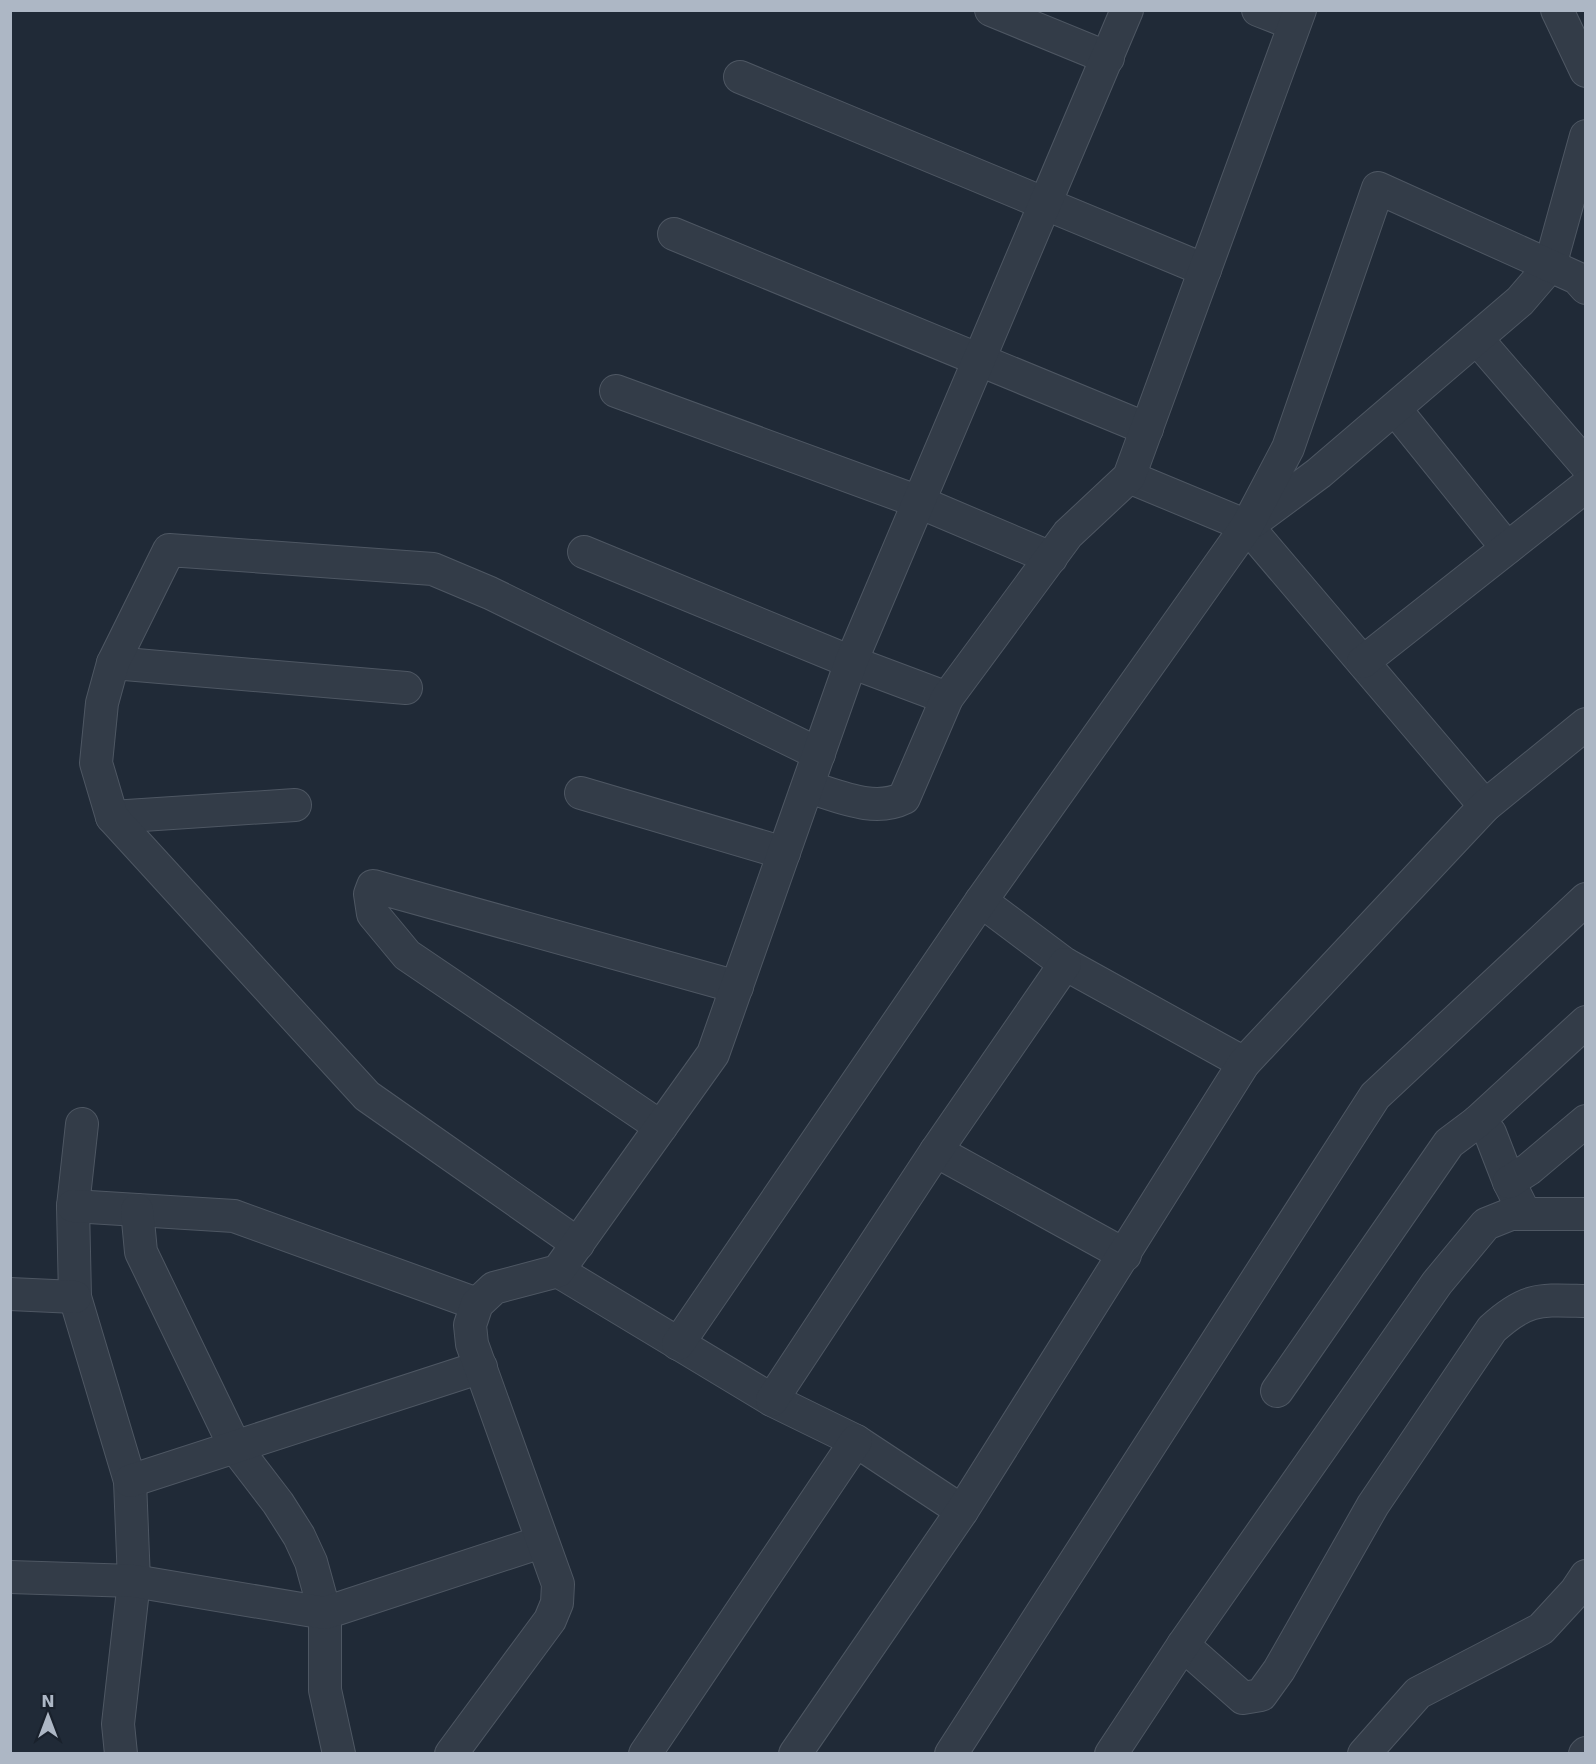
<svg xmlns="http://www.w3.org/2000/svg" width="1596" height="1764" font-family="'DejaVu Sans',sans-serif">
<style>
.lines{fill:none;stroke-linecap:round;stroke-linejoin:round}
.minor-casing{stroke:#4e5763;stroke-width:34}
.minor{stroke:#333c48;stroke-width:32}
</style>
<rect width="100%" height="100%" fill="#202a37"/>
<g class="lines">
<defs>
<g id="minor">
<polyline points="991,10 1108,58"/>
<polyline points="1258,10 1294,24"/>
<polyline points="1557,10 1586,71"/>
<polyline points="740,77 1205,270"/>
<polyline points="674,234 1147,429"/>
<polyline points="1477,339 1586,465"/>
<polyline points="616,391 919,502 1051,558"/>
<polyline points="1395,409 1507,548"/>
<polyline points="1129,477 1247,526 1485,806"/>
<polyline points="1253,522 1319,473 1520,301 1550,266 1586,136"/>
<polyline points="584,552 851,662 947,698"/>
<polyline points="1363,662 1586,486"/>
<polyline points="113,663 406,688"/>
<path d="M808 787C839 796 874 813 904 798L947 698 1068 534 1129 477 1300 10"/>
<polyline points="581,793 784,853"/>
<polyline points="112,817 295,805"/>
<polyline points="981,901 1065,964 1244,1063"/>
<polyline points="1477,1122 1490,1133 1509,1182 1525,1214"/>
<polyline points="82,1124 73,1206 75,1297 130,1481 134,1581 118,1724 121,1754"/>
<polyline points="661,1127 407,955 373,914 370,894 373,886 737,987"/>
<polyline points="936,1151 1125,1255"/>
<polyline points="1509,1182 1529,1169 1586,1121"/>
<polyline points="73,1206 234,1216 477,1304"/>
<polyline points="137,1210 141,1252 235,1447 278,1503 299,1536 311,1562 325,1613 325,1690 339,1754"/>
<polyline points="578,1244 367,1096 112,817 96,763 102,703 113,663 169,550 433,569 490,593 819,754"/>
<polyline points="558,1271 772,1400 856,1441 962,1511"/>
<polyline points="10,1294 75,1297"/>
<polyline points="678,1344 981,901 1247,526 1288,448 1378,188 1577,278 1586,288"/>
<polyline points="1277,1391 1449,1143 1477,1122 1586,1022"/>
<polyline points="772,1400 936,1151 1065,964"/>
<polyline points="130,1481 481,1367"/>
<polyline points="10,1577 134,1581 325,1613 541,1542"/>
<path d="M1183 1645 1243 1698 1261 1695 1279 1670 1373 1505 1492 1329C1527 1297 1540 1300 1586 1301"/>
<polyline points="451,1754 550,1620 557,1603 558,1584 472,1344 470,1325 477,1304 494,1288 558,1271 713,1054 851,662 1127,10"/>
<polyline points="645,1754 856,1441"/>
<polyline points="795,1754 962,1511 1244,1063 1485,806 1586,724"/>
<polyline points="951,1754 1375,1096 1586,899"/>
<polyline points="1111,1754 1183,1645 1437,1283 1486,1224 1511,1214 1586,1214"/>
<polyline points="1364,1754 1418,1693 1541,1629 1576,1591 1586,1576"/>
<polyline points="1585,1754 1586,1753"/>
</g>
</defs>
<!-- minor casing -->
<use href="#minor" class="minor-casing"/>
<!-- minor -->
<use href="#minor" class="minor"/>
</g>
<!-- border -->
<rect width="1596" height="1764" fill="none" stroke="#adb7c5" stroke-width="24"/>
<!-- north arrow -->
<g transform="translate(48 1716)" stroke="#19212c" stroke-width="4.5" paint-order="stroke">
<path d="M0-4.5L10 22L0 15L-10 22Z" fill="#adb7c5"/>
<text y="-9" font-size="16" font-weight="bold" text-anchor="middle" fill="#adb7c5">N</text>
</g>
</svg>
